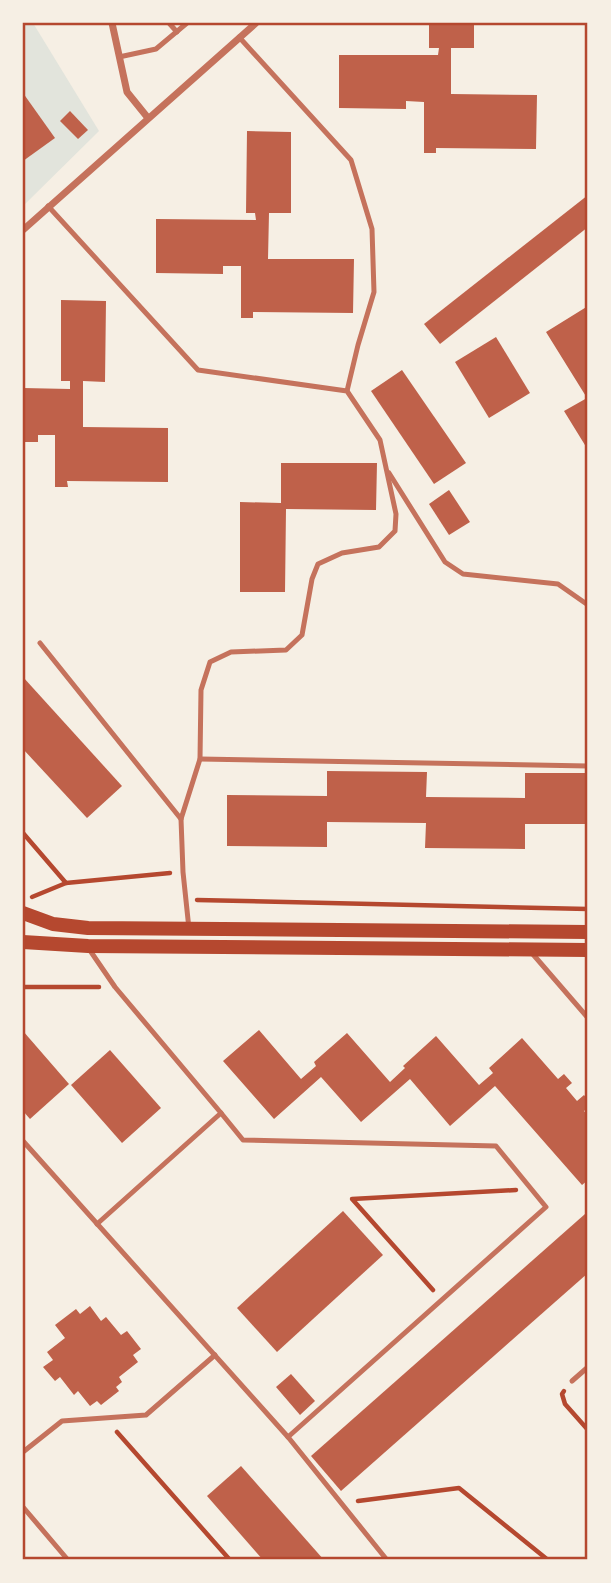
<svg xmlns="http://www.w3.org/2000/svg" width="611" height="1583" font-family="Raleway,sans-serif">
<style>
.green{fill:#e2e4dc}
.building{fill:#bf614a}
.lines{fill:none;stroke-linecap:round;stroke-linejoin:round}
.path{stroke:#b5482f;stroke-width:4.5}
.service{stroke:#c5725c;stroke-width:5}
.minor{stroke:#c5725c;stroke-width:7}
.secondary{stroke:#b5482f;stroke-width:14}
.neatline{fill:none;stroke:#b5482f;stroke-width:2.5}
</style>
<rect width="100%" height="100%" fill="#f6efe4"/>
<!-- green -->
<polygon class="green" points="23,23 33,23 99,131 23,206"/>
<!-- building -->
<g class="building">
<polygon points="429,23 474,23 474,48 451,48 451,94 537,95 536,149 436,148 436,153 424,153 424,102 406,101 406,109 339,108 339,55 438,55 439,48 429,48"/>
<polygon points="23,93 55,138 23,161"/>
<polygon points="70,111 88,130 78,139 60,121"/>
<polygon points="247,131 291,132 291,213 269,213 268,259 354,259 353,313 253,312 253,318 241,318 241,266 223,266 223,274 156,273 156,219 256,220 255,213 246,213"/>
<polygon points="588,195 588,227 440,344 424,324"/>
<polygon points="61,300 106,301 105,382 83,381 83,427 168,428 168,482 67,481 68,487 55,487 55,435 38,435 38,442 23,442 23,388 70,389 70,381 61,381"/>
<polygon points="588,306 588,450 564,411 587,398 546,332"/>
<polygon points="496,337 530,393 489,418 455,362"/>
<polygon points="402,370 466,463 434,484 371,391"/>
<polygon points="281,463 377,463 376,510 286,509 285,592 240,592 240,502 281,503"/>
<polygon points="449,490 470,522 449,535 429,504"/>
<polygon points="23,677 122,786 87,818 23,749"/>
<polygon points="327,771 427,772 426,797 525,798 525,773 588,773 588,824 525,824 525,849 425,848 426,823 327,822 327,847 227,846 227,795 327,796"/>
<polygon points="259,1030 301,1079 316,1066 314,1062 347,1033 390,1082 405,1068 403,1066 436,1036 479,1085 493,1073 489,1068 522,1038 558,1079 564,1074 572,1083 566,1088 577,1101 584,1095 588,1100 588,1108 584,1111 588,1116 588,1180 582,1185 495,1086 450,1126 410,1079 361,1122 321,1077 274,1119 223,1061"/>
<polygon points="23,1031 69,1084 30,1119 23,1111"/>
<polygon points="110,1050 161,1108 122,1143 71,1085"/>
<polygon points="343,1211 383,1255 277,1352 237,1308"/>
<polygon points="585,1214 588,1218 588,1273 341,1491 311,1456"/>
<polygon points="90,1306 101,1321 106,1317 121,1335 127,1331 141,1349 133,1355 138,1362 119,1377 122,1382 116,1387 119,1391 101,1405 97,1401 90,1406 78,1391 74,1395 60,1377 55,1381 43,1367 53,1360 47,1352 65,1338 55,1325 76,1309 80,1314"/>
<polygon points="291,1374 315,1401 300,1415 276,1387"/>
<polygon points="241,1466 324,1560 263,1560 207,1496"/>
</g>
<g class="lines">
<!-- path -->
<g class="path">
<polyline points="23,833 66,883 170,873"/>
<polyline points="32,897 66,883"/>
<polyline points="197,900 588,909"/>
<polyline points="23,987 99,987"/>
<polyline points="352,1199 516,1190"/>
<polyline points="353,1200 433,1290"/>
<polyline points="564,1391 562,1394 565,1404 588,1430"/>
<polyline points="117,1432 230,1560"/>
<polyline points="358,1501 459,1488 548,1560"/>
</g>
<!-- service -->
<g class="service">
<polyline points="169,23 177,32"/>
<polyline points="239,37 351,160 372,229 374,292 358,345 347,391"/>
<polyline points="119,57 156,49 187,23"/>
<polyline points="48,206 198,370 347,391 380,440 396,514 395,531 379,547 342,553 318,564 312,579 302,635 286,650 231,652 210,662 201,690 200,759 181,819 183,872 189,929"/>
<polyline points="389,473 445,562 463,574 558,584 588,605"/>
<polyline points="40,643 181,819"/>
<polyline points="200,759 588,766"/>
<polyline points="89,949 115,987 221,1113 97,1224"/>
<polyline points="531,952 588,1018"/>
<polyline points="23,1141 288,1437 546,1207 496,1146 243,1140 221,1113"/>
<polyline points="572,1381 588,1367"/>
<polyline points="288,1437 387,1560"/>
<polyline points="23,1452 62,1421 146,1415 215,1355"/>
<polyline points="23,1507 68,1560"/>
</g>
<!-- minor -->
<g class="minor">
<polyline points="112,23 127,92 148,118"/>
<polyline points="23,230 256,23"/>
</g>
<!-- secondary -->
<g class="secondary">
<polyline points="23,913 53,924 88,928 588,932"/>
<polyline points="23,942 88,946 588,950"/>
</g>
</g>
<!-- border -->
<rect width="611" height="1583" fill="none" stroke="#f6efe4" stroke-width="49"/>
<rect x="24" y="24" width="562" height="1534" class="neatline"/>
</svg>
